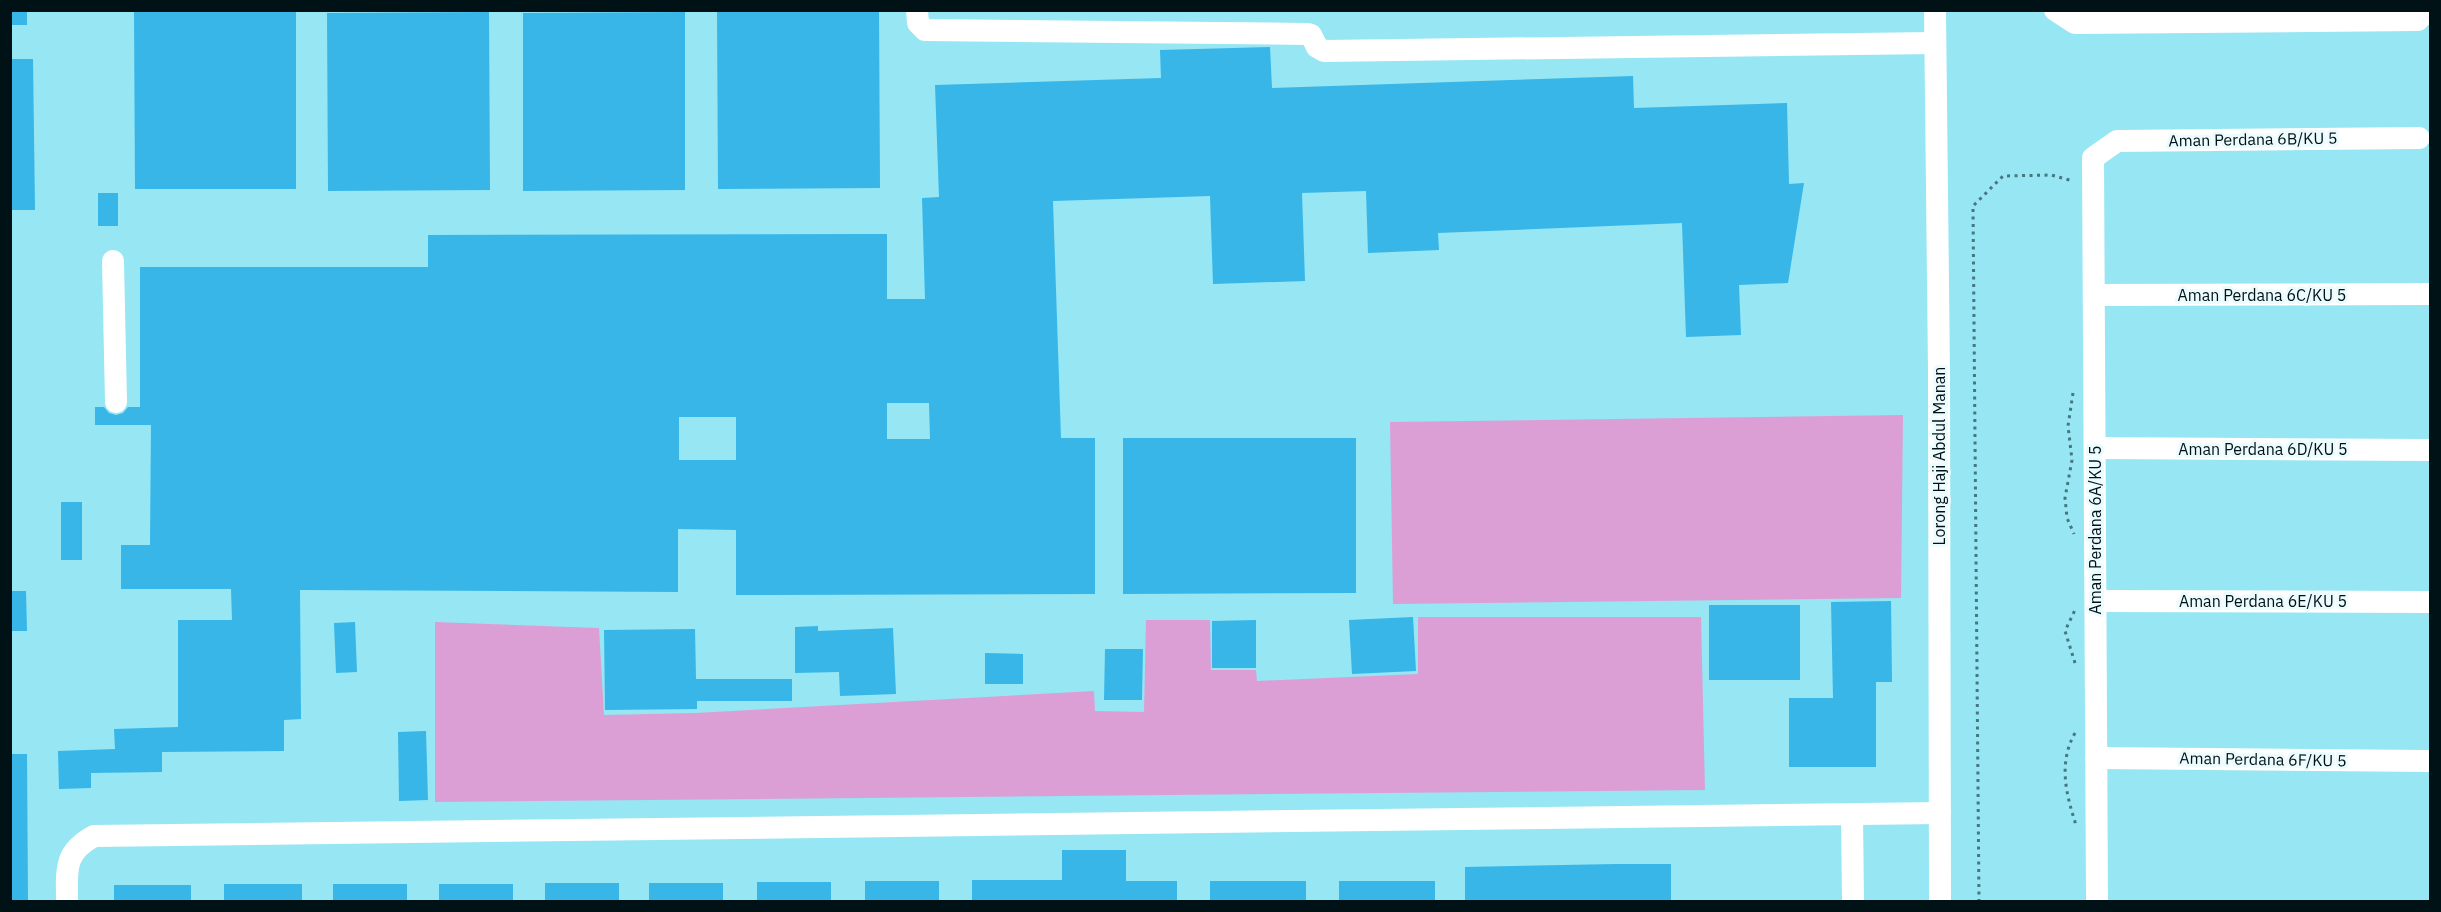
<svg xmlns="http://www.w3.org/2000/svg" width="2441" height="912" font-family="'IBM Plex Sans',sans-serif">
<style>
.green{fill:#db9fd6}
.building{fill:#37b6e7;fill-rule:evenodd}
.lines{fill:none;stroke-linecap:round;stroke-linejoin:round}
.path{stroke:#47767f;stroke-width:3;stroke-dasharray:3 4.5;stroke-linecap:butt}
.minor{stroke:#fff;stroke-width:22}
.labels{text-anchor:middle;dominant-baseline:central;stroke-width:6;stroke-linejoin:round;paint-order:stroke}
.street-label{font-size:16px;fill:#001216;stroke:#ecfbfe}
</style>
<rect width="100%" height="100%" fill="#96e6f4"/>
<!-- green -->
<g class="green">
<polygon points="1903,415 1901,598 1393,604 1390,422"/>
<polygon points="1418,617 1701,617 1705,790 435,802 435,622 599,628 604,715 696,713 1094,691 1095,711 1144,712 1146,620 1210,620 1211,670 1256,670 1257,681 1418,674"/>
</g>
<!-- building -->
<g class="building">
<rect x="10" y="10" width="17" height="15"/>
<polygon points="879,10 880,188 718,189 717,11"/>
<polygon points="134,11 296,11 296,189 135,189"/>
<polygon points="489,12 490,190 328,191 327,13"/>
<polygon points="685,12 685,190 523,191 523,13"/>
<path d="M1270 47 1272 88 1633 76 1634 108 1787 103 1789 184 1804 183 1788 283 1739 285 1741 335 1686 337 1682 223 1438 233 1439 250 1368 253 1366 191 1302 193 1305 281 1213 284 1210 196 1053 201 1061 438H1095V594L736 595V530L678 529V592L300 590 301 719 284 720V751L162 752V772L91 773V788L59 789 58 751 115 749 114 729 178 727V620H232L231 589H121V545H150L151 425H95V407H104L109 413 116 415 123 413 128 407H140V267H428V235L887 234V299H925L922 198 939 197 935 85 1161 78 1160 50ZM887 403H929L930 439H887ZM679 417H736V460H679Z"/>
<polygon points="10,59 33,59 35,210 10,210"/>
<rect x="98" y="193" width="20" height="33"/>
<polygon points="1123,438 1356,438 1356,593 1123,594"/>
<rect x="61" y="502" width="21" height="58"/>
<polygon points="10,591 26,591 27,631 10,631"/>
<polygon points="1891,601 1892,682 1876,682 1876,767 1789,767 1789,698 1833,698 1831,602"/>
<rect x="1709" y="605" width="91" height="75"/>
<polygon points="1413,617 1416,671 1352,674 1349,620"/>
<polygon points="1256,620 1256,668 1212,668 1212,621"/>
<polygon points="355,622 357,672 336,673 334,623"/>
<polygon points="818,626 818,631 893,628 896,694 840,696 839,672 795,673 795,627"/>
<polygon points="695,629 696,679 792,679 792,701 697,701 697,709 605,710 604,630"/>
<polygon points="1105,649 1143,649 1142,700 1104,700"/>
<polygon points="985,653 1023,654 1023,684 985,684"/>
<polygon points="426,731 428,800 399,801 398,732"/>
<polygon points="10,754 27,754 28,902 10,902"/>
<polygon points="1062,850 1126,850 1126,881 1177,881 1177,902 972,902 972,880 1062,880"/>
<polygon points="1616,864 1671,864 1671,902 1465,902 1465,867"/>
<rect x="865" y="881" width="74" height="21"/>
<rect x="1210" y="881" width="96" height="21"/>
<rect x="1339" y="881" width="96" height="21"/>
<rect x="757" y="882" width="74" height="20"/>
<rect x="545" y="883" width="74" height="19"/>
<rect x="649" y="883" width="74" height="19"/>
<rect x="224" y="884" width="78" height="18"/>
<rect x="333" y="884" width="74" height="18"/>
<rect x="439" y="884" width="74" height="18"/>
<rect x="114" y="885" width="77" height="17"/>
</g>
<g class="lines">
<!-- path -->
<g class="path">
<polyline points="2073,393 2068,426 2072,460 2065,498 2067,518 2074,534"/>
<polyline points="2075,663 2065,631 2075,610"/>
<path d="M2075 733C2058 763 2066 794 2076 825"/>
<polyline points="1979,902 1973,206 2003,176 2051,175 2073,181"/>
</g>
<!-- minor -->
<g class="minor">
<polyline points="917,10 918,23 925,30 1308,34 1311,35 1317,47 1324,51 1935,43"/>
<polyline points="1935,10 1939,373 1940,902"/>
<polyline points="2055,10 2075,23 2418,20 2428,10"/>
<polyline points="113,261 116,402"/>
<polyline points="2094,295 2430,294"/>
<polyline points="2095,448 2430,450"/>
<polyline points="2096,601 2430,602"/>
<polyline points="2096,758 2430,761"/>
<polyline points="1852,814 1853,902"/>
<path d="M67 902C67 870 63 853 94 836L1940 813"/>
<polyline points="2097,902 2093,158 2117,141 2419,138"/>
</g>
</g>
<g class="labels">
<!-- street labels -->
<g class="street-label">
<text transform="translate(2253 139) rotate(-1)">Aman Perdana 6B/KU 5</text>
<text x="2262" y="295">Aman Perdana 6C/KU 5</text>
<text x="2263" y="449">Aman Perdana 6D/KU 5</text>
<text transform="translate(1939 456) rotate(-90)">Lorong Haji Abdul Manan</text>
<text transform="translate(2095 530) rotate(-90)">Aman Perdana 6A/KU 5</text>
<text x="2263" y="601">Aman Perdana 6E/KU 5</text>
<text transform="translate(2263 759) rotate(1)">Aman Perdana 6F/KU 5</text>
</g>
</g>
<!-- border -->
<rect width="2441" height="912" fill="none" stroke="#001216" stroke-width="24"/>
</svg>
